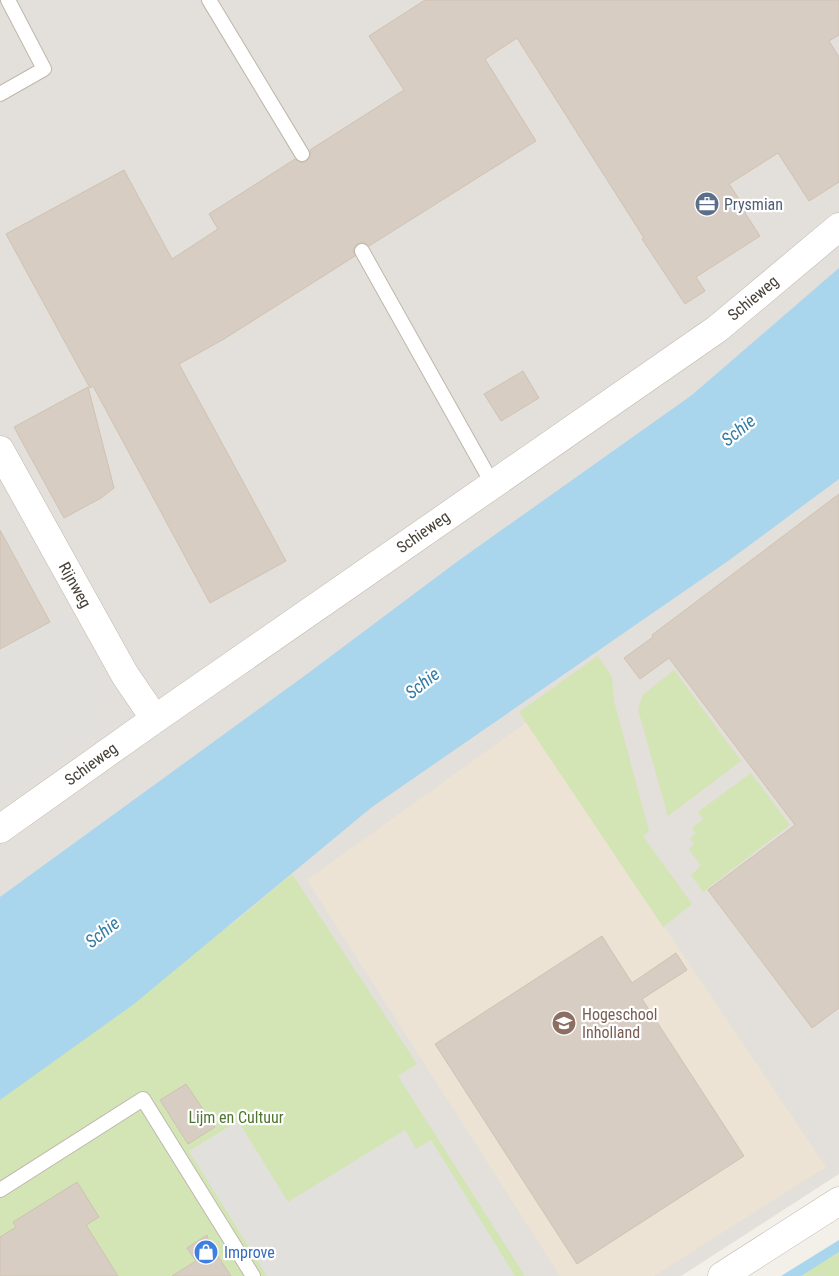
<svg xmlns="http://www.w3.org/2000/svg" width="839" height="1276" font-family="'Roboto Condensed',sans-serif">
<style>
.industrial{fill:#e3dfda}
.education{fill:#ece3d4}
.green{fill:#d3e5b4}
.parking{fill:#e2e0dd}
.water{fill:#a9d6ed}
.building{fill:#d8cdc2;stroke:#cfc2b2}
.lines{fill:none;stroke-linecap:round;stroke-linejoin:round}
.service-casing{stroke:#bfb7ac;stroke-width:16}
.minor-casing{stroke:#bfb7ac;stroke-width:29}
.tertiary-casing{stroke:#bfb7ac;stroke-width:29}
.service{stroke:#fff;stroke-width:14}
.minor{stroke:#fff;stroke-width:28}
.tertiary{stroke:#fff;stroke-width:28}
.labels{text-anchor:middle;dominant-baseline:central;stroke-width:4.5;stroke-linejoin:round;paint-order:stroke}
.service-label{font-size:16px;fill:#4e5e75;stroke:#fff;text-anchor:start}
.street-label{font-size:16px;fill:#474038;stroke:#fff}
.education-label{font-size:16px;fill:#785e54;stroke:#fff;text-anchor:start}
.park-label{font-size:16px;fill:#4e762e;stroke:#fff}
.shop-label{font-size:16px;fill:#366cbe;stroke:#fff;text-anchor:start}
.water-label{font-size:18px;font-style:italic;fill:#347da5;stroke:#fff}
</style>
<rect width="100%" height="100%" fill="#f3f0e9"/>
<!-- industrial -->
<polygon class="industrial" points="0,0 839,0 839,1174 681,1276 0,1276"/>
<!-- education -->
<polygon class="education" points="527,722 826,1167 654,1276 560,1276 307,880"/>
<!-- green -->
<g class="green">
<polygon points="598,656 612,677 614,701 649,831 643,836 692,904 663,927 519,712"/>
<polygon points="674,670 741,761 668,816 638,709 643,695"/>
<polygon points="751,773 790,825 703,892 691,875 701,866 689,849 694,844 690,838 696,833 692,828 703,819 698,812"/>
<polygon points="292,874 417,1064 398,1076 525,1276 0,1276 0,1095 237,920"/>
<polygon points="839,1252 839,1276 801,1276 802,1274"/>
</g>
<!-- parking -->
<g class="parking">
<polygon points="69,611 114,693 95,705 108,724 0,800 0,649"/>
<polygon points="238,1121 288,1202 405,1130 416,1149 431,1140 515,1276 267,1276 189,1151"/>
</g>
<!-- water -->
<g class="water">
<polygon points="839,268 839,479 728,561 372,807 134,1004 0,1100 0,897 307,674 458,561 692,395"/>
<polygon points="839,1240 839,1252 801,1276 781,1276"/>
</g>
<!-- building -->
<g class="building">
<polygon points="425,0 839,0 839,35 829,41 839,57 839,182 809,201 778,153 729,184 747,211 745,213 760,236 696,277 705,291 685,304 642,239 644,238 517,38 485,59 536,141 369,246 363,242 357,244 353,250 355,256 224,339 179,364 286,561 210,603 93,386 90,388 6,234 124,170 172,259 218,229 209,214 295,159 302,163 307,161 311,154 310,150 404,90 369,36"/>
<polygon points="523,371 539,398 501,421 484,394"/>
<polygon points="88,387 114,488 101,498 64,518 14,427"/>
<polygon points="839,494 839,1008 812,1028 708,890 795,825 669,658 640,679 624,658 653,637 652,635"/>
<polygon points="0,530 50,622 0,649"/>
<polygon points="602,936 632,983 676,953 687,970 642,999 744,1156 577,1264 435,1044"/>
<polygon points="186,1084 215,1127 188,1144 160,1100"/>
<polygon points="77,1182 99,1217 86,1225 118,1276 0,1276 0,1237 16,1227 13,1222"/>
<polygon points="207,1235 212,1252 214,1250 231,1276 172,1276 196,1261 187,1248"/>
</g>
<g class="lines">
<defs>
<g id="service">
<polyline points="209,0 302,154"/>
<polyline points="0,94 44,69 8,0"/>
<polyline points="362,251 492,483"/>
<polyline points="0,1190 143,1099 253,1276"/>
</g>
<polyline id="minor" points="0,450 125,675 155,719"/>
<g id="tertiary">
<polyline points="0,829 155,719 717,329 839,227"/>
<polyline points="722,1276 839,1201"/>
</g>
</defs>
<!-- service casing -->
<use href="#service" class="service-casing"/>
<!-- minor casing -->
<use href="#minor" class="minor-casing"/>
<!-- tertiary casing -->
<use href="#tertiary" class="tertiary-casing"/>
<!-- service -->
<use href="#service" class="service"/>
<!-- minor -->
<use href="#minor" class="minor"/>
<!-- tertiary -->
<use href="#tertiary" class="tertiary"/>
</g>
<!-- icons -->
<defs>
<symbol id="office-disc" viewBox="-11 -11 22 22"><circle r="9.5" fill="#5c6f8a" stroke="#fff"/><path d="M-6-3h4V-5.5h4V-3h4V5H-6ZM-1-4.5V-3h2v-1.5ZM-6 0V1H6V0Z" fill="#fff"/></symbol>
<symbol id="university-disc" viewBox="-11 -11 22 22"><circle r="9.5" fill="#8d6e63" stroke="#fff"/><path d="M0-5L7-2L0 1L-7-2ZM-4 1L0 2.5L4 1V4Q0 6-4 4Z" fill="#fff"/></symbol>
<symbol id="shop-disc" viewBox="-11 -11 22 22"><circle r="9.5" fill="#3f7fe0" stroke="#fff"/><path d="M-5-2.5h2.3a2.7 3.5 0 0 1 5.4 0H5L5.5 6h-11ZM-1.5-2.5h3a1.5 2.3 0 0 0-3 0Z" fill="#fff"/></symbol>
</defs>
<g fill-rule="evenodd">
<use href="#office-disc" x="693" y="190" width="28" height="28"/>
<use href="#university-disc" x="550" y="1009" width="28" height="28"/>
<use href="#shop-disc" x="192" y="1238" width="28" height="28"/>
</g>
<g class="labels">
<!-- service labels -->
<g class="service-label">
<text x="724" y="204">Prysmian</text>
</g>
<!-- street labels -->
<g class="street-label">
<text transform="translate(753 298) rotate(-40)">Schieweg</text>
<text transform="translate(423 532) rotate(-35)">Schieweg</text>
<text transform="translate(75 585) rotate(61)">Rijnweg</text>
<text transform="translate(91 764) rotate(-36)">Schieweg</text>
</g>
<!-- education labels -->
<g class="education-label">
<text x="582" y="1014">Hogeschool<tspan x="582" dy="18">Inholland</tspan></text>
</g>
<!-- park labels -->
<g class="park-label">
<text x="236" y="1117">Lijm en Cultuur</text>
</g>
<!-- shop labels -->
<g class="shop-label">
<text x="224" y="1252">Improve</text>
</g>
<!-- water labels -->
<g class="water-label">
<text transform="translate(738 430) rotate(-39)">Schie</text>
<text transform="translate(422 683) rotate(-38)">Schie</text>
<text transform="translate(102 932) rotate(-38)">Schie</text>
</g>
</g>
</svg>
